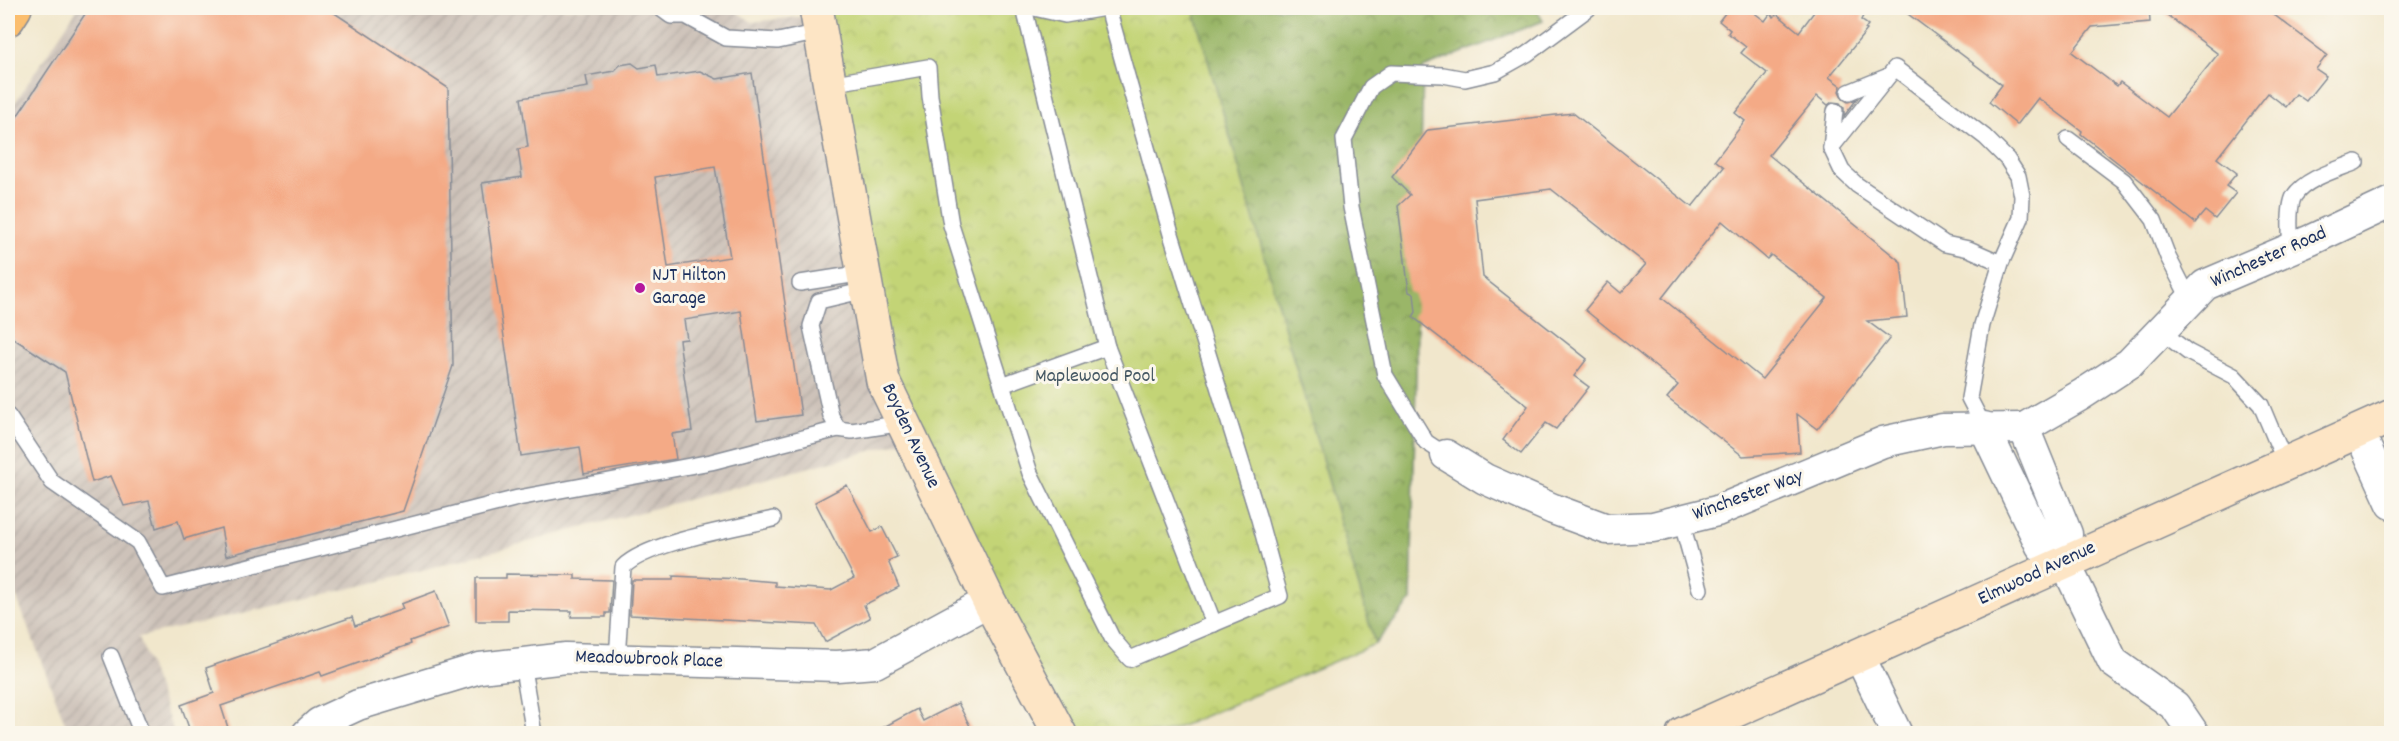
<svg xmlns="http://www.w3.org/2000/svg" width="2399" height="741" font-family="Dekko,sans-serif">
<style>
.industrial{fill:url(#industrial-furrows)}
.forest{fill:url(#forest-crowns);stroke:#5a7262;stroke-width:1.5}
.park{fill:url(#park-crowns);stroke:#6f826a;stroke-width:1.5}
.building{fill:#f4aa86;fill-rule:evenodd}
.lines{fill:none;stroke-linecap:round;stroke-linejoin:round}
.lane-casing{stroke:#868b95;stroke-width:18}
.street-casing{stroke:#868b95;stroke-width:33}
.secondary-casing{stroke:#868b95;stroke-width:36}
.primary-casing{stroke:#868b95;stroke-width:36}
.lane{stroke:#fff;stroke-width:15}
.street{stroke:#fff;stroke-width:30}
.secondary{stroke:#fde5c5;stroke-width:33}
.primary{stroke:#fbbe6e;stroke-width:33}
.poi-dot{fill:#b5179e;stroke:#fbf7ec;stroke-width:2}
.labels{text-anchor:middle;dominant-baseline:central;stroke-width:6;stroke-linejoin:round;paint-order:stroke}
.street-label{font-size:20px;fill:#1b2f5e;stroke:#fbf7ec}
.poi-label{font-size:20px;fill:#1b2f5e;stroke:#fbf7ec;text-anchor:start}
.park-label{font-size:20px;fill:#455864;stroke:#fbf7ec}
</style>
<defs>
<pattern id="industrial-furrows" width="10" height="10" patternUnits="userSpaceOnUse" patternTransform="scale(1.5)"><rect width="10" height="10" fill="#cdc2b9"/><path d="M-1 1l2-2M0 10L10 0M9 11l2-2" fill="none" stroke="#afa7a1"/></pattern>
<pattern id="forest-crowns" width="20" height="18" patternUnits="userSpaceOnUse" patternTransform="scale(1.5)"><rect width="20" height="18" fill="#9ab667"/><path d="M2 6a3 3 0 1 1 6 0M12 15a3 3 0 1 1 6 0" fill="none" stroke="#7d9458"/></pattern>
<pattern id="park-crowns" width="20" height="18" patternUnits="userSpaceOnUse" patternTransform="scale(1.5)"><rect width="20" height="18" fill="#c3d476"/><path d="M2 6a3 3 0 1 1 6 0M12 15a3 3 0 1 1 6 0" fill="none" stroke="#a7b668"/></pattern>
</defs>
<rect width="100%" height="100%" fill="#fbf7ec"/>
<filter id="ink" filterUnits="userSpaceOnUse"><feTurbulence type="fractalNoise" baseFrequency=".0167" numOctaves="2"/><feDisplacementMap in="SourceGraphic" scale="12" xChannelSelector="R" yChannelSelector="G"/><feConvolveMatrix kernelMatrix="1 2 1 2 8 2 1 2 1" color-interpolation-filters="sRGB"/></filter>
<filter id="wash" filterUnits="userSpaceOnUse"><feTurbulence type="fractalNoise" baseFrequency=".008" numOctaves="4" result="noise"/><feDisplacementMap in="SourceGraphic" scale="24" xChannelSelector="R" yChannelSelector="G"/><feGaussianBlur stdDeviation="1.35" result="paint"/><feColorMatrix in="noise" values="0 0 0 0 0 0 0 0 0 0 0 0 0 0 0 0 0 1.4 0 .05"/><feComposite in="paint" operator="in"/></filter>
<g filter="url(#wash)">
<rect width="100%" height="100%" fill="#f1e7cc"/>
<!-- industrial -->
<polygon class="industrial" points="78,8 731,8 752,22 827,14 908,441 373,583 139,637 174,733 69,733 8,575 8,113"/>
<!-- forest -->
<polygon class="forest" points="1193,8 1536,8 1543,21 1423,68 1411,601 1375,644"/>
<!-- park -->
<polygon class="park" points="826,8 1193,8 1375,644 1165,733 1054,733 908,441"/>
<g id="blocks">
<!-- building -->
<g class="building">
<polygon points="89,8 327,8 448,88 453,366 403,511 226,556 221,528 184,539 178,521 156,528 149,501 124,506 111,476 92,482 65,372 8,335 8,130"/>
<path d="M1729 8H1748L1765 21 1770 14 1774 17 1777 14 1799 32 1817 8H1853L1863 16 1861 20 1868 25 1865 29 1867 30 1829 77 1841 86 1839 91 1843 99 1848 102 1857 99 1844 116V108L1840 103 1832 102 1828 105 1817 96 1769 155 1901 262 1907 317 1867 321 1890 338 1817 429 1797 414 1800 452 1743 456 1667 398 1678 385 1585 310 1608 282 1621 293 1646 264 1551 189 1475 199 1483 277 1587 359 1574 376 1589 387 1556 429 1546 423 1521 454 1503 440 1528 406 1413 317 1416 312 1414 294 1409 292 1398 206 1410 195 1392 177 1428 130 1573 113 1692 207 1724 167 1715 160 1745 121 1735 113 1767 73 1741 53 1746 47 1728 33 1730 30 1719 21ZM1722 221 1767 259 1771 255 1827 298 1762 379 1662 298Z"/>
<polygon points="1900,8 2149,8 2150,22 2092,27 2072,52 2117,86 2120,82 2167,117 2218,54 2158,8 2265,8 2327,55 2316,69 2326,76 2306,101 2296,94 2286,107 2268,93 2217,158 2237,173 2226,186 2236,193 2215,219 2205,211 2195,223 2081,134 2082,131 2038,98 2017,125 1989,102 2002,85"/>
<path d="M632 63 639 68 656 65 658 77 700 71 717 79 752 73 801 415 757 421 741 311 684 320 687 339 679 340 692 431 672 434 676 459 584 474 580 447 521 456 482 183 522 177 518 149 528 147 521 98 588 87 586 76 614 71 620 65ZM715 167 730 257 668 267 655 177Z"/>
<polygon points="847,485 872,532 882,527 897,557 888,561 899,587 864,605 870,618 825,642 816,625 630,615 632,580 673,580 673,576 741,579 775,582 775,586 831,590 854,578 815,502"/>
<polygon points="506,574 575,575 575,579 612,580 610,613 606,613 606,617 571,617 572,611 508,610 508,621 476,621 476,578 506,578"/>
<polygon points="436,591 449,627 410,641 411,644 322,676 320,672 221,706 230,734 191,734 181,705 214,693 206,668 352,617 355,626 403,609 401,604"/>
<polygon points="958,703 974,734 871,734 917,709 923,721"/>
</g>
</g>
</g>
<g filter="url(#ink)">
<use href="#blocks" fill-opacity="0" stroke="#868b95" stroke-width="1.5"/>
<g class="lines">
<defs>
<g id="lane">
<polyline points="660,8 671,16 686,16 726,38 778,41 820,32"/>
<polyline points="1024,8 1107,347"/>
<polyline points="1034,8 1065,15 1105,8"/>
<polyline points="829,84 928,67 930,96 951,225 987,338 1030,473 1112,638 1130,659 1280,596 1259,519 1171,234 1108,8"/>
<polyline points="1849,92 1886,77"/>
<polyline points="2068,139 2124,181 2154,220 2168,257 2190,300"/>
<polyline points="1831,148 1835,111"/>
<path d="M2291 248C2290 236 2288 207 2294 196 2306 178 2337 170 2356 162"/>
<polyline points="800,283 864,273"/>
<polyline points="866,290 819,301 811,326 831,416 838,429 852,431 903,423"/>
<polyline points="2159,330 2188,352 2234,376 2261,405 2285,462"/>
<polyline points="1002,385 1107,347 1214,624"/>
<polyline points="8,416 52,482 138,542 163,588 518,498 711,462 838,429"/>
<polyline points="1984,427 1969,398 1982,325 2001,263 2021,218 2022,196 2018,176 2007,159 1985,137 1895,68 1831,148 1842,171 1857,185 1945,244 1969,249 2001,263"/>
<polyline points="1446,455 1426,442 1385,375 1351,207 1344,139 1371,87 1391,73 1443,75 1465,79 1495,72 1527,54 1589,8"/>
<polyline points="1681,520 1700,589"/>
<polyline points="111,656 142,734"/>
<path d="M617 659 623 567C648 542 736 528 773 519"/>
<polyline points="522,663 534,734"/>
</g>
<g id="street">
<polyline points="1984,427 2041,546 2064,561 2067,534 2024,428"/>
<polyline points="2024,428 2081,395 2130,363 2205,285 2311,240 2392,202"/>
<polyline points="2359,432 2392,504"/>
<polyline points="1446,455 1485,479 1553,509 1607,529 1653,527 1717,511 1883,442 1943,429 2024,428"/>
<polyline points="2064,561 2113,662 2175,706 2194,734"/>
<polyline points="1859,655 1897,734"/>
<polyline points="307,734 319,723 358,705 480,668 566,658 837,666 875,663 989,601"/>
</g>
<g id="secondary">
<polyline points="816,8 883,381 989,601 1060,734"/>
<polyline points="1683,734 2392,416"/>
</g>
<polyline id="primary" points="8,19 15,8"/>
</defs>
<!-- lane casing -->
<use href="#lane" class="lane-casing"/>
<!-- street casing -->
<use href="#street" class="street-casing"/>
<!-- secondary casing -->
<use href="#secondary" class="secondary-casing"/>
<!-- primary casing -->
<use href="#primary" class="primary-casing"/>
<!-- lane -->
<use href="#lane" class="lane"/>
<!-- street -->
<use href="#street" class="street"/>
<!-- secondary -->
<use href="#secondary" class="secondary"/>
<!-- primary -->
<use href="#primary" class="primary"/>
</g>
</g>
<!-- markers -->
<circle class="poi-dot" cx="640" cy="288" r="6"/>
<g class="labels">
<!-- street labels -->
<g class="street-label">
<text transform="translate(2269 258) rotate(-24)">Winchester Road</text>
<text transform="translate(910 436) rotate(65)">Boyden Avenue</text>
<text transform="translate(1748 496) rotate(-20)">Winchester Way</text>
<text transform="translate(2037 574) rotate(-25)">Elmwood Avenue</text>
<text transform="translate(649 660) rotate(2)">Meadowbrook Place</text>
</g>
<!-- poi labels -->
<g class="poi-label">
<text x="652" y="276">NJT Hilton<tspan x="652" dy="23">Garage</tspan></text>
</g>
<!-- park labels -->
<g class="park-label">
<text x="1095" y="377">Maplewood Pool</text>
</g>
</g>
<!-- margin -->
<rect width="2399" height="741" fill="none" stroke="#fbf7ec" stroke-width="30"/>
</svg>
